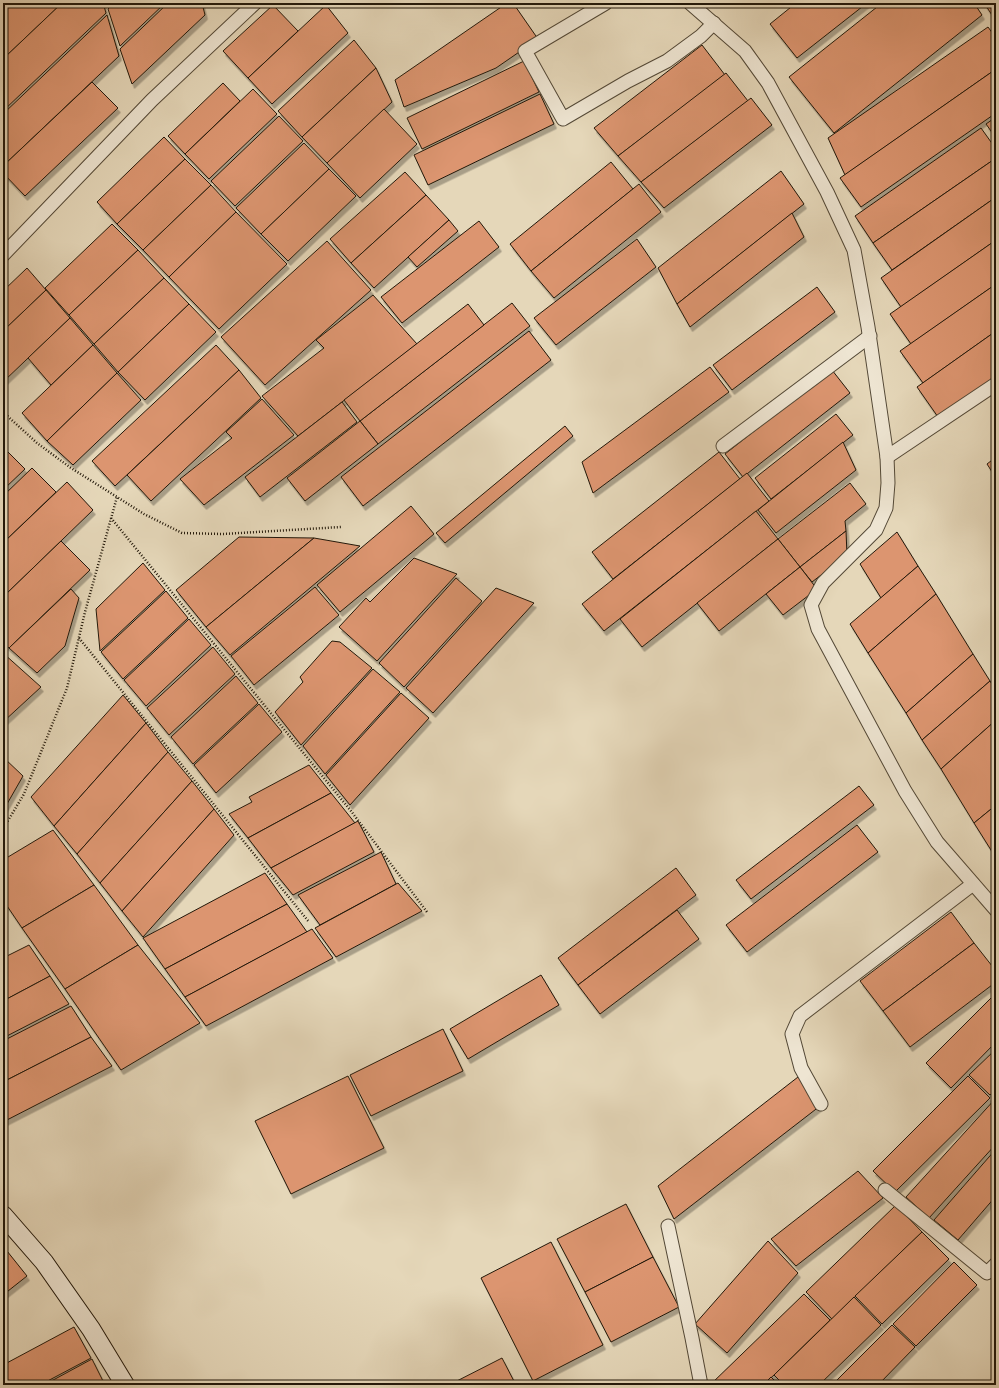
<svg xmlns="http://www.w3.org/2000/svg" width="999" height="1388" font-family="'Gentium Book Plus',serif">
<style>
.building{fill:#dc956f;stroke:#22180a;filter:url(#shadow)}
.lines{fill:none;stroke-linecap:round;stroke-linejoin:round}
.street-casing{stroke:#534836;stroke-width:15}
.secondary-casing{stroke:#22180a;stroke-width:20}
.path{stroke:#22180a;stroke-width:2.5;stroke-dasharray:1 2;stroke-linecap:butt}
.street{stroke:#eee5d2;stroke-width:13}
.secondary{stroke:#eee5d2;stroke-width:18}
</style>
<defs>
<filter id="shadow"><feDropShadow dx="2.5" dy="4.5" stdDeviation="0" flood-color="#0004"/></filter>
</defs>
<rect width="100%" height="100%" fill="#e5d7b9"/>
<filter id="stains"><feTurbulence type="fractalNoise" baseFrequency=".005" numOctaves="4"/><feColorMatrix values="0 0 0 0 .2 0 0 0 0 .09 0 0 0 0 .02 0 0 0 .5 -.17"/></filter>
<radialGradient id="worn" r=".72"><stop offset=".6" stop-color="#630" stop-opacity="0"/><stop offset="1" stop-color="#630" stop-opacity=".3"/></radialGradient>
<!-- building -->
<g class="building">
<polygon points="6,3 62,3 3,59 3,5"/>
<polygon points="62,3 103,3 106,13 3,111 3,59"/>
<polygon points="114,3 165,3 120,46 108,9"/>
<polygon points="168,3 202,3 205,15 132,84 120,49"/>
<polygon points="507,3 513,3 538,39 496,68 404,107 395,80"/>
<polygon points="796,3 867,3 797,58 770,24"/>
<polygon points="882,3 974,3 982,15 834,133 789,77"/>
<polygon points="984,3 996,3 996,21"/>
<polygon points="273,5 298,31 248,78 223,51"/>
<polygon points="326,5 348,33 272,104 248,78"/>
<polygon points="107,15 119,56 3,166 3,114"/>
<polygon points="988,27 996,38 996,69 845,175 828,138"/>
<polygon points="354,40 376,68 302,137 278,111"/>
<polygon points="702,45 725,75 618,156 594,128"/>
<polygon points="524,61 539,92 422,149 407,118"/>
<polygon points="376,68 392,102 327,163 302,137"/>
<polygon points="996,69 996,113 861,207 840,178"/>
<polygon points="726,73 748,101 641,182 618,156"/>
<polygon points="92,82 118,108 25,196 3,173 3,166"/>
<polygon points="223,83 240,101 185,154 168,136"/>
<polygon points="253,89 277,114 209,179 185,154"/>
<polygon points="540,94 554,124 428,185 414,155"/>
<polygon points="751,98 772,125 664,208 641,182"/>
<polygon points="384,109 417,144 360,198 327,163"/>
<polygon points="279,116 303,141 235,206 211,181"/>
<polygon points="996,117 996,138 986,124"/>
<polygon points="981,128 996,149 996,158 873,243 855,216"/>
<polygon points="164,137 185,159 117,224 97,202"/>
<polygon points="304,143 329,169 261,234 236,208"/>
<polygon points="996,158 996,197 892,270 873,243"/>
<polygon points="185,159 211,185 143,250 117,224"/>
<polygon points="611,162 633,189 531,271 510,244"/>
<polygon points="329,169 356,196 288,261 261,234"/>
<polygon points="781,171 804,204 677,304 658,268"/>
<polygon points="405,172 426,195 351,263 330,239"/>
<polygon points="639,184 661,212 554,298 531,271"/>
<polygon points="211,185 236,212 169,277 143,250"/>
<polygon points="426,195 449,220 374,288 351,263"/>
<polygon points="996,197 996,240 901,307 881,278"/>
<polygon points="236,212 287,264 219,329 169,277"/>
<polygon points="792,213 804,237 690,327 677,304"/>
<polygon points="449,220 458,231 417,267 408,257"/>
<polygon points="479,221 499,247 402,323 381,297"/>
<polygon points="112,224 138,250 69,315 45,288"/>
<polygon points="637,239 656,267 556,345 534,318"/>
<polygon points="996,240 996,284 911,344 890,314"/>
<polygon points="327,241 371,290 265,385 221,337"/>
<polygon points="138,250 164,278 94,344 69,315"/>
<polygon points="27,268 46,290 3,331 3,291"/>
<polygon points="164,278 189,304 118,372 94,344"/>
<polygon points="996,284 996,331 923,383 900,351"/>
<polygon points="817,287 835,312 732,390 713,365"/>
<polygon points="46,290 70,318 3,382 3,331"/>
<polygon points="373,295 417,344 298,436 262,396 324,348 316,340"/>
<polygon points="512,303 530,326 378,444 360,421"/>
<polygon points="189,304 216,332 145,400 118,372"/>
<polygon points="468,304 484,325 360,421 344,400"/>
<polygon points="70,318 93,345 51,385 28,358"/>
<polygon points="529,331 551,360 363,506 341,477"/>
<polygon points="996,331 996,376 938,417 917,387"/>
<polygon points="93,345 117,373 47,441 22,413"/>
<polygon points="216,345 239,370 115,486 92,461"/>
<polygon points="710,367 729,392 593,493 582,462"/>
<polygon points="239,370 261,398 151,501 127,475"/>
<polygon points="832,370 850,393 743,477 725,454"/>
<polygon points="117,373 141,400 73,465 47,441"/>
<polygon points="262,399 294,435 204,505 180,479 232,438 226,432"/>
<polygon points="342,402 357,422 260,497 245,477"/>
<polygon points="836,414 853,435 771,499 755,478"/>
<polygon points="360,421 378,444 305,501 287,478"/>
<polygon points="565,426 573,436 445,543 436,533"/>
<polygon points="843,442 856,470 776,533 758,510"/>
<polygon points="3,447 25,469 3,490"/>
<polygon points="719,452 740,479 613,579 592,552"/>
<polygon points="996,457 996,478 987,464"/>
<polygon points="32,468 56,492 3,543 3,496"/>
<polygon points="747,473 769,501 604,631 582,604"/>
<polygon points="67,482 93,510 3,597 3,543"/>
<polygon points="850,483 866,504 845,521 846,531 800,567 778,539"/>
<polygon points="411,506 434,534 340,612 317,585"/>
<polygon points="756,511 778,539 642,647 620,619"/>
<polygon points="846,531 847,555 812,582 800,567"/>
<polygon points="897,532 918,566 881,598 860,564"/>
<polygon points="239,537 314,538 206,627 176,590"/>
<polygon points="314,538 360,546 230,655 206,627"/>
<polygon points="778,539 800,567 719,631 697,603"/>
<polygon points="61,541 90,570 9,648 3,643 3,597"/>
<polygon points="414,558 457,574 377,661 339,627 366,598 370,602"/>
<polygon points="143,563 165,590 100,651 96,609"/>
<polygon points="918,566 936,594 868,653 850,624"/>
<polygon points="800,567 817,589 783,615 766,594"/>
<polygon points="456,578 482,601 404,687 379,663"/>
<polygon points="315,587 339,615 254,685 231,656"/>
<polygon points="496,588 534,603 433,713 406,688"/>
<polygon points="71,589 79,598 65,646 37,673 9,648"/>
<polygon points="166,591 188,618 123,679 101,652"/>
<polygon points="936,594 973,654 906,713 868,653"/>
<polygon points="189,619 211,645 146,706 124,680"/>
<polygon points="332,641 340,642 372,668 301,745 275,712 303,682 300,677"/>
<polygon points="213,647 235,674 169,735 147,708"/>
<polygon points="3,653 41,687 3,722"/>
<polygon points="973,654 990,681 922,740 906,713"/>
<polygon points="373,669 400,692 325,774 303,746"/>
<polygon points="236,676 258,703 193,764 171,737"/>
<polygon points="990,681 996,691 996,720 941,769 922,740"/>
<polygon points="401,693 429,718 350,805 326,775"/>
<polygon points="123,695 146,723 54,826 31,797"/>
<polygon points="259,704 282,732 216,793 194,765"/>
<polygon points="996,720 996,805 974,823 941,769"/>
<polygon points="146,723 168,752 77,854 54,826"/>
<polygon points="168,752 192,781 100,883 77,854"/>
<polygon points="3,757 23,776 3,811"/>
<polygon points="309,765 331,793 248,838 229,814 252,802 249,797"/>
<polygon points="192,781 214,809 122,911 100,883"/>
<polygon points="859,786 874,805 751,899 736,880"/>
<polygon points="331,793 355,823 271,868 248,838"/>
<polygon points="996,805 996,858 974,823"/>
<polygon points="214,809 234,835 143,937 122,911"/>
<polygon points="358,821 374,852 293,895 271,868"/>
<polygon points="857,825 878,852 747,952 726,925"/>
<polygon points="53,830 94,885 22,928 3,900 3,860"/>
<polygon points="381,852 396,884 320,925 298,895"/>
<polygon points="676,868 696,895 578,985 558,958"/>
<polygon points="265,873 287,904 165,969 143,938"/>
<polygon points="398,883 422,911 336,957 315,928"/>
<polygon points="94,885 138,945 65,989 22,928"/>
<polygon points="287,904 307,932 185,997 165,969"/>
<polygon points="677,910 699,939 600,1014 578,985"/>
<polygon points="951,912 974,943 883,1011 860,981"/>
<polygon points="312,929 333,958 206,1026 185,997"/>
<polygon points="974,943 996,971 996,982 910,1047 883,1011"/>
<polygon points="29,945 50,976 3,1001 3,958"/>
<polygon points="138,945 200,1023 121,1070 65,989"/>
<polygon points="541,975 559,1005 468,1059 450,1029"/>
<polygon points="50,976 69,1004 3,1038 3,1001"/>
<polygon points="996,993 996,1042 951,1088 926,1063"/>
<polygon points="71,1006 91,1037 3,1082 3,1041"/>
<polygon points="443,1029 463,1071 371,1116 350,1075"/>
<polygon points="91,1037 112,1066 3,1122 3,1082"/>
<polygon points="996,1049 996,1089 990,1095 969,1075"/>
<polygon points="348,1076 384,1148 291,1194 255,1121"/>
<polygon points="968,1076 990,1098 895,1192 873,1171"/>
<polygon points="798,1077 820,1106 674,1219 658,1186"/>
<polygon points="996,1098 996,1144 929,1218 906,1197"/>
<polygon points="996,1149 996,1196 958,1240 934,1220"/>
<polygon points="858,1171 883,1198 796,1266 771,1239"/>
<polygon points="626,1204 653,1257 585,1292 557,1239"/>
<polygon points="896,1205 922,1232 832,1319 806,1292"/>
<polygon points="922,1232 949,1259 882,1324 855,1296"/>
<polygon points="768,1241 798,1273 727,1353 695,1324"/>
<polygon points="551,1242 603,1345 533,1381 481,1278"/>
<polygon points="3,1246 27,1276 3,1295"/>
<polygon points="653,1257 679,1307 611,1342 585,1292"/>
<polygon points="954,1262 977,1285 916,1346 893,1324"/>
<polygon points="804,1294 830,1320 774,1375 763,1385 710,1385"/>
<polygon points="854,1297 881,1325 819,1385 784,1385 774,1375"/>
<polygon points="892,1325 915,1347 878,1385 832,1385"/>
<polygon points="74,1327 91,1358 40,1385 3,1385 3,1365"/>
<polygon points="502,1358 516,1385 449,1385"/>
<polygon points="92,1359 105,1385 44,1385"/>
<polygon points="771,1377 779,1385 763,1385"/>
</g>
<g class="lines">
<defs>
<g id="street">
<polyline points="606,3 525,51 563,119 628,81 667,61 701,36 714,23"/>
<polyline points="690,3 745,51 768,83 827,192 854,250 868,327 887,457 888,483 886,508 876,530 823,583 811,605 818,629 905,791 937,842 996,910"/>
<polyline points="3,255 152,100 255,3"/>
<polyline points="723,446 870,336"/>
<polyline points="887,457 996,384"/>
<polyline points="821,1104 801,1068 792,1034 800,1016 973,884"/>
<polyline points="885,1190 987,1273 996,1264"/>
<polyline points="668,1226 692,1338 701,1385"/>
</g>
<polyline id="secondary" points="3,1215 44,1262 91,1329 125,1385"/>
</defs>
<!-- street casing -->
<use href="#street" class="street-casing"/>
<!-- secondary casing -->
<use href="#secondary" class="secondary-casing"/>
<!-- path -->
<g class="path">
<polyline points="3,412 37,443 71,468 144,514 182,533 223,534 341,527"/>
<polyline points="111,518 351,811 427,912"/>
<polyline points="79,638 309,922"/>
<polyline points="3,829 24,794 67,688 85,612 117,497"/>
</g>
<!-- street -->
<use href="#street" class="street"/>
<!-- secondary -->
<use href="#secondary" class="secondary"/>
</g>
<!-- margin -->
<rect width="999" height="1388" fill="none" stroke="#e5d7b9" stroke-width="16"/>
<rect x="4" y="4" width="991" height="1380" fill="none" stroke="#22180a" stroke-width="2"/>
<rect x="8" y="8" width="983" height="1372" fill="none" stroke="#22180a"/>
<rect width="100%" height="100%" filter="url(#stains)"/>
<rect width="100%" height="100%" fill="url(#worn)"/>
</svg>
